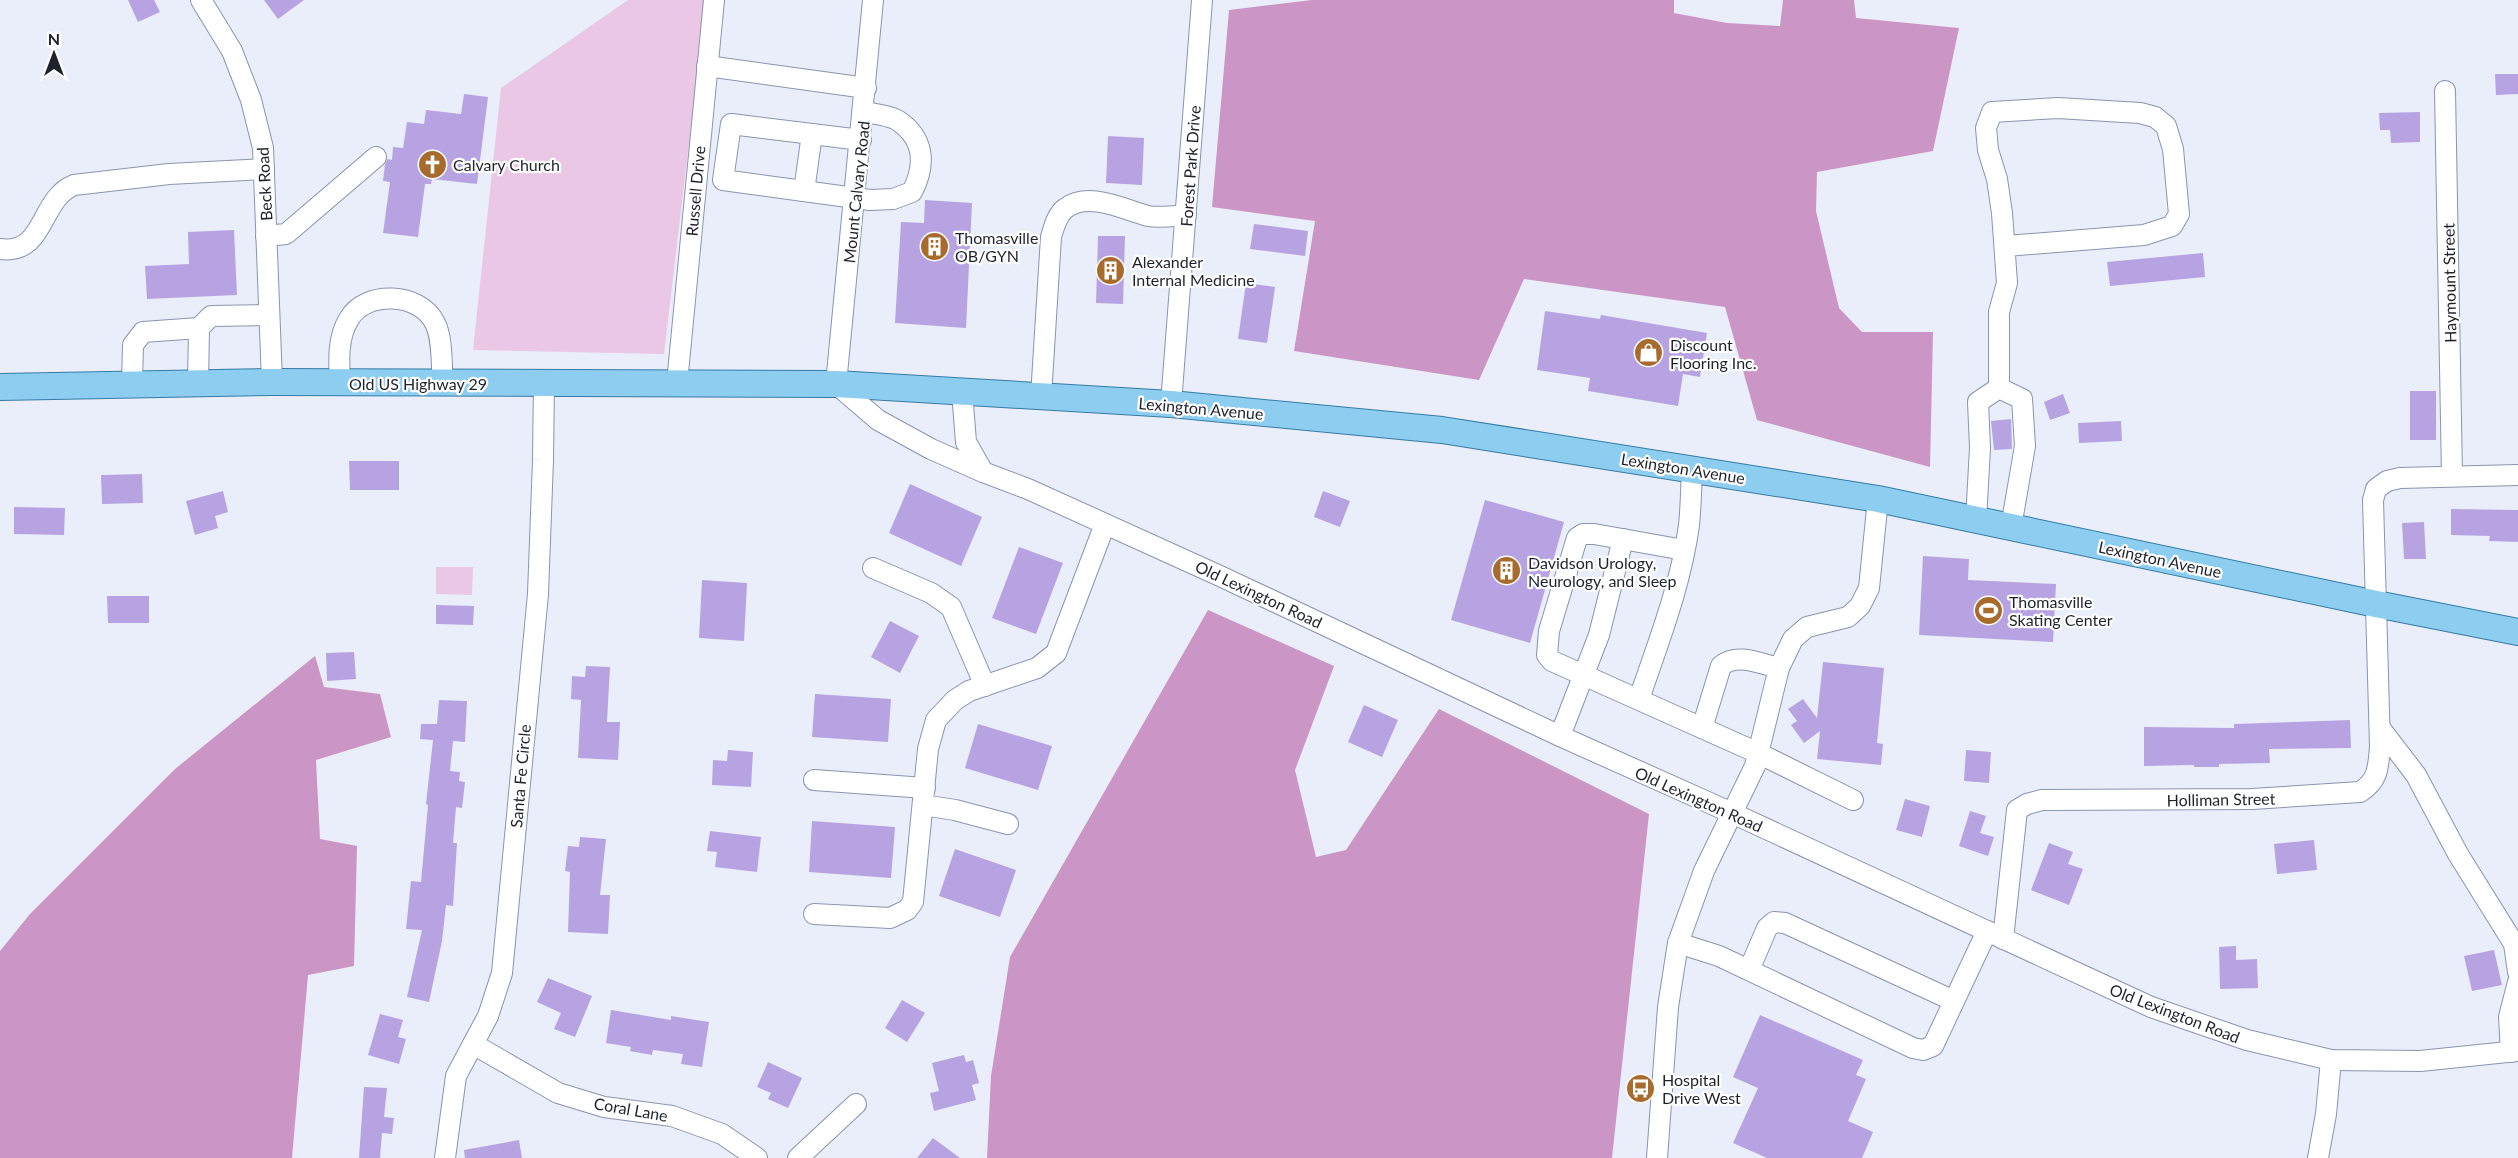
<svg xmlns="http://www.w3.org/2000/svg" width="2518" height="1158" font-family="Lato,sans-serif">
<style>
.green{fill:#eac7e5}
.forest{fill:#cb95c5}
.building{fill:#b8a3e2}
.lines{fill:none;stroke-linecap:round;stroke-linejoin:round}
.minor-casing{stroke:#8994ae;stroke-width:22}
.major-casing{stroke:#357ba4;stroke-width:28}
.minor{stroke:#fff;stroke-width:20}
.major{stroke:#8dcdef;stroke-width:26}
.labels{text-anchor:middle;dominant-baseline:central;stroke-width:4.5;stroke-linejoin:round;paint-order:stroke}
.poi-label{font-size:16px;fill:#1e222c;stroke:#fff;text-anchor:start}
.street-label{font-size:16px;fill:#1e222c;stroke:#fff}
</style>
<rect width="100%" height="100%" fill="#eaeefa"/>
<!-- green -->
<g class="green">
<polygon points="628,0 706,0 664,354 473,350 501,88"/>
<polygon points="436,567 473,567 472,595 436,594"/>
</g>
<!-- forest -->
<g class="forest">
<polygon points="1312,0 1674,0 1674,13 1727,23 1780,26 1783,0 1854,0 1856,18 1959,28 1933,151 1817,172 1816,211 1839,308 1862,332 1933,332 1930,467 1757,420 1725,307 1524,279 1479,380 1294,351 1315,221 1212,207 1229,10"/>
<polygon points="1208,610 1334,666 1295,770 1316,857 1346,850 1439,709 1649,814 1612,1158 987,1158 991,1076 1010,957"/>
<polygon points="315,656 324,687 380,694 391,737 316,760 320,839 357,846 354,966 308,975 292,1158 0,1158 0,951 30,914 175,769"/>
</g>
<!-- building -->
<g class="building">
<polygon points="128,0 154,0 160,12 138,22"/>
<polygon points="264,0 304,0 278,19"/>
<polygon points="2495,74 2518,74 2518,94 2496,95"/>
<polygon points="464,94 488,97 477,184 432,179 431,184 425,184 418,237 383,233 390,182 383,181 385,164 388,159 392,160 393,147 403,148 407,122 424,124 426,110 461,114"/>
<polygon points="2420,112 2420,142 2391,143 2390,130 2380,130 2379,113"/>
<polygon points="1108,136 1144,138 1142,185 1106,183"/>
<polygon points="925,200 972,203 966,328 895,323 901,222 924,223"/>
<polygon points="1254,224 1308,231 1305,256 1250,249"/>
<polygon points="234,230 237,295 147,299 145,266 189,264 188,232"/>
<polygon points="1098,236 1125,236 1123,304 1096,303"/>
<polygon points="2203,253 2205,277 2110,286 2107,262"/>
<polygon points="1246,283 1275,287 1267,343 1238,339"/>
<polygon points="1545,311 1600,319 1601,315 1707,333 1700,377 1683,374 1678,406 1588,391 1590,378 1537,370"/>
<rect x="2410" y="391" width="26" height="49"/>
<polygon points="2063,394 2070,413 2050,420 2044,402"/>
<polygon points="2011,419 2012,449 1994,450 1991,421"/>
<polygon points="2121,421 2122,441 2079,443 2078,423"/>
<polygon points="349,461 399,461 399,490 350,490"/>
<polygon points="142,474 143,503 102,504 101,475"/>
<polygon points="910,484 982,517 961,566 889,533"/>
<polygon points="223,491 228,512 215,516 218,528 195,535 186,501"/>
<polygon points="1323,491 1350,501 1340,527 1314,517"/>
<polygon points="1485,500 1564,522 1530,643 1451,620"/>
<polygon points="14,507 65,508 64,535 14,534"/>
<polygon points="2451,509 2518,510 2518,542 2489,541 2490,536 2451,535"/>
<polygon points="2424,522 2426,559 2404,559 2402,523"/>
<polygon points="1019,547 1063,563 1036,634 992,618"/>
<polygon points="1923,556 1969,559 1968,580 2056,584 2053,642 1919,635"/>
<polygon points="702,580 747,583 744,641 699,638"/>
<polygon points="107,596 149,596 149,623 108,623"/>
<polygon points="436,605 474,606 473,625 436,624"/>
<polygon points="890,621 919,636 900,673 871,657"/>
<polygon points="354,652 356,679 327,681 326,653"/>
<polygon points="1823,662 1884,668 1877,743 1883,744 1881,765 1817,759 1820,731 1804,743 1791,725 1797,721 1788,709 1803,699 1817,718"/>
<polygon points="586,666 610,667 607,722 620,722 618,760 578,758 581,700 571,699 572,676 585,677"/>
<polygon points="815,694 891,699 888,742 812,737"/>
<polygon points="439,700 467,701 465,742 453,741 450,771 460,772 459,781 465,782 462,808 456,807 453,843 457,843 453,906 446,905 442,941 429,1002 407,997 422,930 406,929 411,881 421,882 428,805 426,804 433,740 420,739 421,724 437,724"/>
<polygon points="1364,705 1398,720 1382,757 1348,742"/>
<polygon points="2350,720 2351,748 2269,749 2270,763 2219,764 2219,767 2194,767 2194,765 2144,766 2144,727 2234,728 2234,724"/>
<polygon points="978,724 1052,746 1038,790 965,768"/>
<polygon points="728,750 753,752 751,787 712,785 713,760 727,761"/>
<polygon points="1966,750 1991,752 1989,783 1964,781"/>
<polygon points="1905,799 1930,806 1922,837 1896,830"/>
<polygon points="1970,811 1986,816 1980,833 1994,837 1988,856 1959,846"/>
<polygon points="812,821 895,827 891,878 809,872"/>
<polygon points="710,831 761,837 757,872 715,867 717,852 707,851"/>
<polygon points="580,837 606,839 600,895 610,895 608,934 568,932 570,872 565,871 568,846 579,847"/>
<polygon points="2314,840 2317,870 2277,874 2274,844"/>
<polygon points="2049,843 2073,852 2068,864 2083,869 2069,905 2031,890"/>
<polygon points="955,849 1016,870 1000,917 939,896"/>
<polygon points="2236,946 2236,960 2257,959 2258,988 2220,989 2219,947"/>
<polygon points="2494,950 2502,985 2472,991 2464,956"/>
<polygon points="548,978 592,996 575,1037 554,1029 561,1013 537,1002"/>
<polygon points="902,1000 925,1013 907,1042 885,1028"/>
<polygon points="611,1010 671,1020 671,1016 709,1022 702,1067 681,1064 683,1054 653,1050 652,1055 630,1051 631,1047 606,1043"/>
<polygon points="380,1014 403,1020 398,1037 406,1039 399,1064 368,1055"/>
<polygon points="1760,1015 1863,1060 1856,1075 1866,1079 1848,1121 1873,1132 1862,1158 1767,1158 1733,1143 1758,1088 1733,1077"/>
<polygon points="964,1055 966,1062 973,1060 979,1083 972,1085 976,1100 934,1111 930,1093 939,1091 932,1063"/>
<polygon points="768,1062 802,1078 788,1108 768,1099 771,1093 757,1087"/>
<polygon points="364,1087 387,1088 384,1117 394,1118 392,1134 382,1133 380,1158 359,1158"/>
<polygon points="933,1138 960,1158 917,1158"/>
<polygon points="519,1140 522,1158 465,1158 464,1150"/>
</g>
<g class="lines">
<defs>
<g id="minor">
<polyline points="201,0 232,51 251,100 263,148 272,382"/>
<polyline points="873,0 836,384 878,420 931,449 983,472"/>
<polyline points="707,66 866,88"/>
<polyline points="2445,91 2452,476"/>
<path d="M861 140 731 124 723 180 870 200 893 199 912 192C926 165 925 138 897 120 888 115 874 114 864 112"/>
<polyline points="804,191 812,134"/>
<polyline points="266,236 286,234 376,157"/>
<path d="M0 249C46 255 39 199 74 185L169 174 264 169"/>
<polyline points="198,383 199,328 211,316 269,315"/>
<path d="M340 383C339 362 337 338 349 319 365 290 420 292 435 323 443 339 441 364 443 382"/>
<polyline points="677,383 714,0"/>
<polyline points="132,384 133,345 143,332 199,328"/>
<polyline points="1999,388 1999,312 2007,283 2002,213 1997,179 1988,150 1986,128 1992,112 2058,108 2140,113 2155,117 2166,126 2173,149 2179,214 2172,226 2144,235 2006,246"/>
<polyline points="962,392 966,442 983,472 1028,489 1220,576 1560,736 1732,813 2151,1007 2247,1040 2331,1060 2420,1061 2518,1051"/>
<path d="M1041 397 1051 237C1054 227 1057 214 1066 208 1089 191 1125 210 1148 216 1160 218 1174 216 1186 215"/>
<polyline points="1171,404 1202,0"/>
<polyline points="1976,520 1980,448 1978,402 1999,388 2022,399 2025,446 2011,527"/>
<polyline points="1684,550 1594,534 1583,534 1577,538 1549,631 1547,655 1552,661 1758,753 1853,800"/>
<polyline points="873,568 931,593 951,607 985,686"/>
<path d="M1639 699C1658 643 1681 585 1689 525 1691 507 1691 488 1692 470"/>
<path d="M1702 728 1721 666C1737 652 1761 664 1779 668"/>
<polyline points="2380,728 2416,775 2458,854 2514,944 2518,972"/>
<polyline points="1560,736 1599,635 1623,539"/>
<polyline points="814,780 925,788"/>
<polyline points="923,805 955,810 1008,824"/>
<polyline points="814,914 890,918 907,910 913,902 928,749 936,720 955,700 969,691 1037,668 1056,653 1105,524"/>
<path d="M2003 939 2017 810 2027 804 2042 800 2252 799 2360 792C2379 780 2378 767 2380 747L2373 500 2376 489 2387 481 2400 478 2518 475"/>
<polyline points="1678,943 1719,956 1913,1048 1923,1050 1933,1046 1987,931"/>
<polyline points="1749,970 1767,928 1774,922 1785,923 1954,1001"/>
<polyline points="473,1044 558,1093 604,1107 672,1116 722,1134 757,1158"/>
<polyline points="2511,1052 2509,1017 2518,982"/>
<polyline points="445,1158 456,1076 488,1016 502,973 538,594 543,460 544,383"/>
<polyline points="798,1158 856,1104"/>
<polyline points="1657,1158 1668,1007 1678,943 1704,871 1755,766 1779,668 1793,639 1807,627 1848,617 1860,606 1869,588 1878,499"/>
<polyline points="2318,1158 2326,1114 2331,1060"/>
</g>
<polyline id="major" points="0,387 272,382 836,384 1171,404 1442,430 1878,499 2376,604 2518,632"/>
</defs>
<!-- minor casing -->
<use href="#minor" class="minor-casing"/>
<!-- major casing -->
<use href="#major" class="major-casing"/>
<!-- minor -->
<use href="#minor" class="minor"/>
<!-- major -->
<use href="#major" class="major"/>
</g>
<!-- icons -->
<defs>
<symbol id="church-disc" viewBox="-11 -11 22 22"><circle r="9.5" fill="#a76c2d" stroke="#fff"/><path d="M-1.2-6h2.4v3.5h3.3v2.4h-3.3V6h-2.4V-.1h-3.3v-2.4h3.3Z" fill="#fff"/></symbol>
<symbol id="building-disc" viewBox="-11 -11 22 22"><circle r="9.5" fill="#a76c2d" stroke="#fff"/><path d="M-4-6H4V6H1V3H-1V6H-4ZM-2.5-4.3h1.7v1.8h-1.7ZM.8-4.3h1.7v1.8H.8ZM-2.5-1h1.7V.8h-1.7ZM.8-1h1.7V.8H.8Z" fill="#fff"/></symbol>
<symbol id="shop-disc" viewBox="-11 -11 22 22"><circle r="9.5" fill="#a76c2d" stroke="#fff"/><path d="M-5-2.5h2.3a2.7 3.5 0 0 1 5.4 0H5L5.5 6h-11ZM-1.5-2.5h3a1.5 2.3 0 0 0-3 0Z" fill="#fff"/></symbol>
<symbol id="stadium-disc" viewBox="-11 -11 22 22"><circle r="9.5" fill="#a76c2d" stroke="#fff"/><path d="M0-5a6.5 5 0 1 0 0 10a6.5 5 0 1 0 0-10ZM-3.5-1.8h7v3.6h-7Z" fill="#fff"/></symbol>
<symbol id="bus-disc" viewBox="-11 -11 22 22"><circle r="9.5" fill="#a76c2d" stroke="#fff"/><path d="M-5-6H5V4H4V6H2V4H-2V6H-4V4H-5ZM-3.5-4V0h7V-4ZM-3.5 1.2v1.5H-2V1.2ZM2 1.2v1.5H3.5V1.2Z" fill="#fff"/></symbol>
</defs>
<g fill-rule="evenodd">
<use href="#church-disc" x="416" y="148" width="33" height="33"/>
<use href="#building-disc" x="918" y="230" width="33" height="33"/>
<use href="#building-disc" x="1094" y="254" width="33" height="33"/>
<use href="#shop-disc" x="1632" y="336" width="33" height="33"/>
<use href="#building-disc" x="1490" y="554" width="33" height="33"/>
<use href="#stadium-disc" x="1972" y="594" width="33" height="33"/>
<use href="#bus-disc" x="1624" y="1072" width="33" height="33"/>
</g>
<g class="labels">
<!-- poi labels -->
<g class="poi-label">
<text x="453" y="164">Calvary Church</text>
<text x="955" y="237">Thomasville<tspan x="955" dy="18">OB/GYN</tspan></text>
<text x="1132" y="261">Alexander<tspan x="1132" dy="18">Internal Medicine</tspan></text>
<text x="1670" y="344">Discount<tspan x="1670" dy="18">Flooring Inc.</tspan></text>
<text x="1528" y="562">Davidson Urology,<tspan x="1528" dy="18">Neurology, and Sleep</tspan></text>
<text x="2009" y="601">Thomasville<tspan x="2009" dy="18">Skating Center</tspan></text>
<text x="1662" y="1079">Hospital<tspan x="1662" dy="18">Drive West</tspan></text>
</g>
<!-- street labels -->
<g class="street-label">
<text transform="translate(1190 166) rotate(-86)">Forest Park Drive</text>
<text transform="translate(264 184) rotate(-93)">Beck Road</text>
<text transform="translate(695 191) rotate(-85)">Russell Drive</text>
<text transform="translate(856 192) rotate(-84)">Mount Calvary Road</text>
<text transform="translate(2449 283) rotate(-91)">Haymount Street</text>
<text x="418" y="383">Old US Highway 29</text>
<text transform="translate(1201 408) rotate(5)">Lexington Avenue</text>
<text transform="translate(1683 468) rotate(9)">Lexington Avenue</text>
<text transform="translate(2160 559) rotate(12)">Lexington Avenue</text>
<text transform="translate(1259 594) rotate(25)">Old Lexington Road</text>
<text transform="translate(520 776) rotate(-85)">Santa Fe Circle</text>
<text transform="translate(1699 799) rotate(24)">Old Lexington Road</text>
<text transform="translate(2221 799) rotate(-1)">Holliman Street</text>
<text transform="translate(2175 1013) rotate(21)">Old Lexington Road</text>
<text transform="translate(631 1109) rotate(10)">Coral Lane</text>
</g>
</g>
<!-- north arrow -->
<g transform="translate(54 54)" stroke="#ffffff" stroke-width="4.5" paint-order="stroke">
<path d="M0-4.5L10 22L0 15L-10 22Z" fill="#1e222c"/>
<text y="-9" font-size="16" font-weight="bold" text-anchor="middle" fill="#1e222c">N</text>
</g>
</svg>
